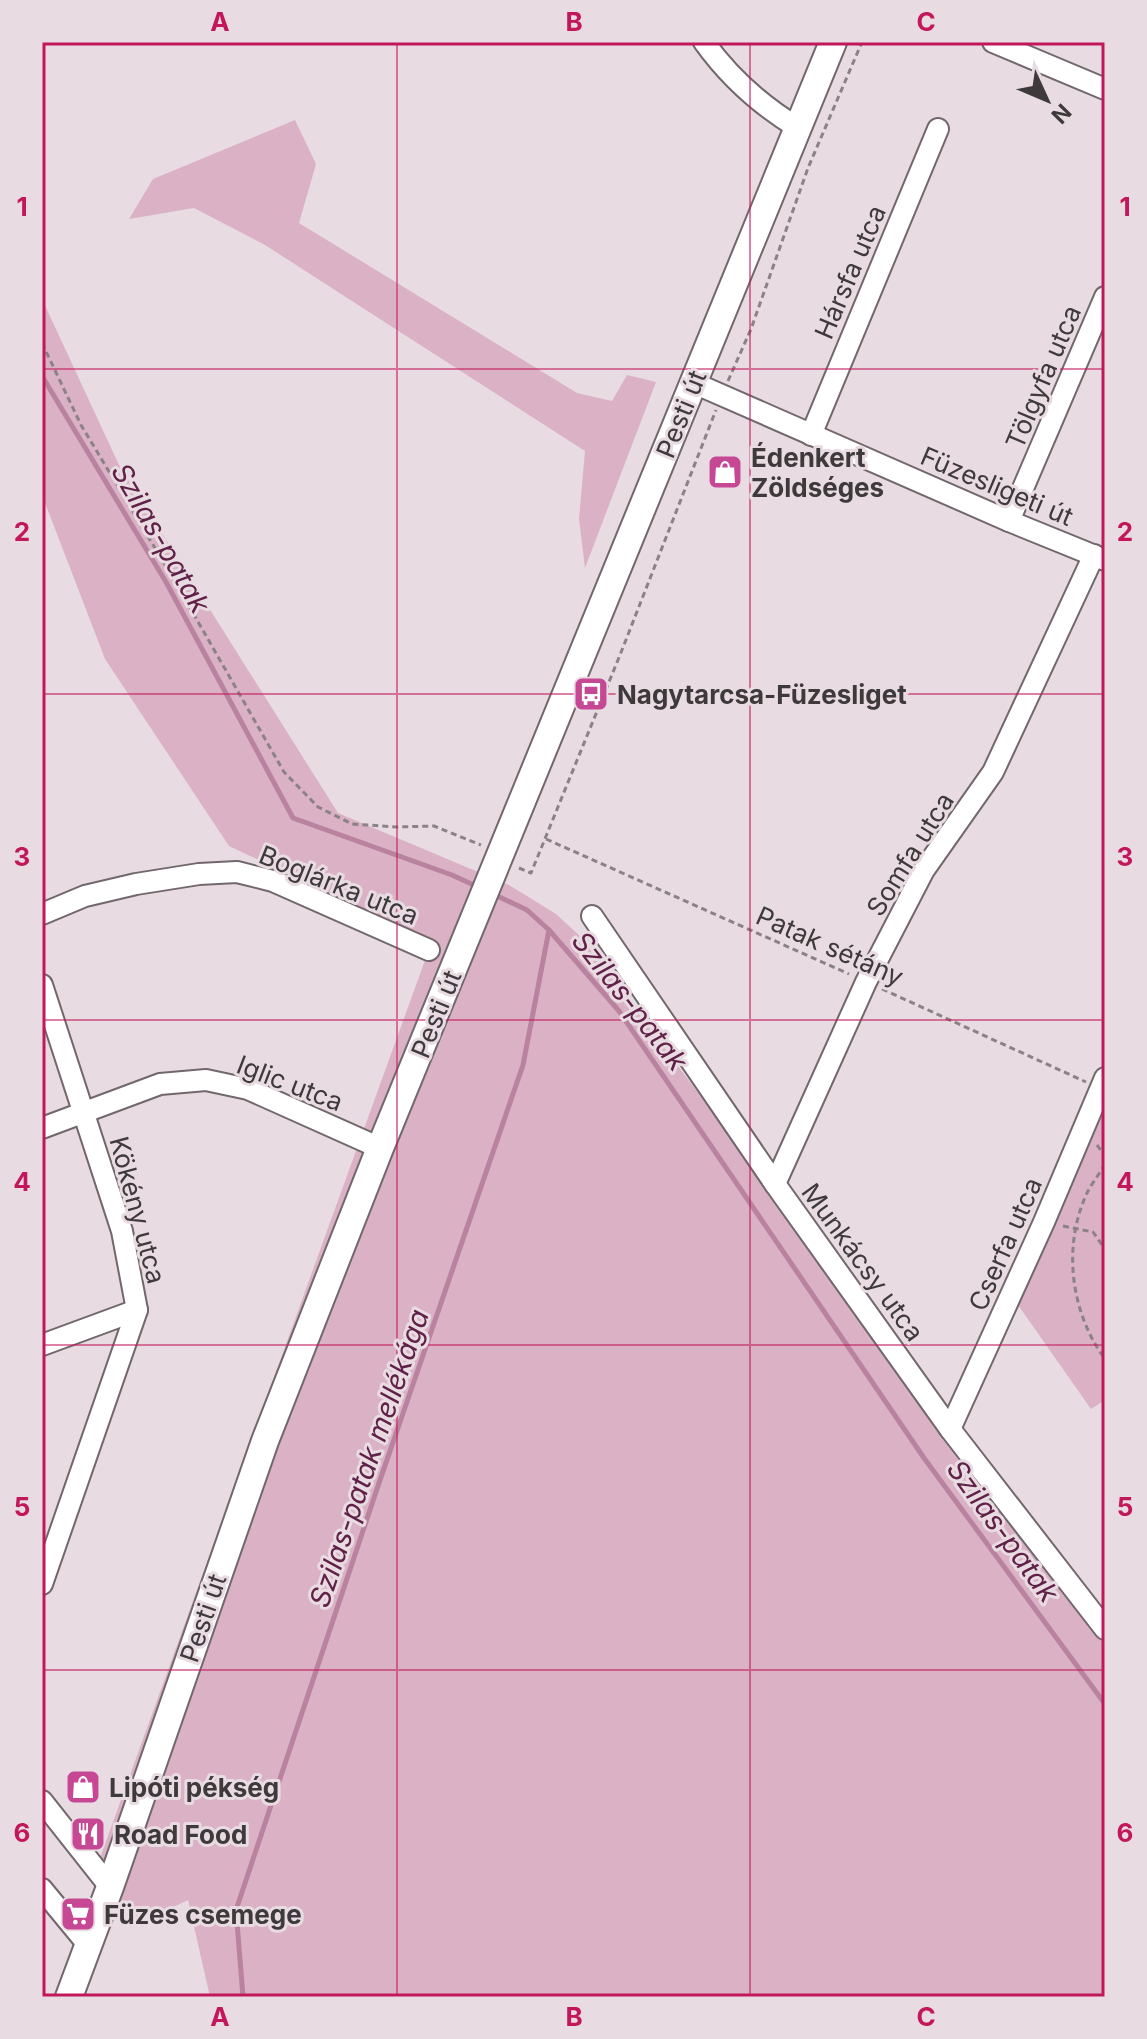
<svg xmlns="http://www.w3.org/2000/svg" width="1147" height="2039" font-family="Inter,sans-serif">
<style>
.green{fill:#dab1c5}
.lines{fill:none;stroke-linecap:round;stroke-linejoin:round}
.stream{stroke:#b9839f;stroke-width:5}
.minor-casing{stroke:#71676c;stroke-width:24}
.major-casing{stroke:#71676c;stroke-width:30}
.path{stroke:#8b8286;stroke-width:3;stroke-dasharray:6 4;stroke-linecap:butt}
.minor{stroke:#fff;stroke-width:20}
.major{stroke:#fff;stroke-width:26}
.grid{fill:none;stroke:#c2185b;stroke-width:2;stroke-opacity:0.55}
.labels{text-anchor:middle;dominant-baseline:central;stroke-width:6;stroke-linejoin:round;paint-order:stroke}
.street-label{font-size:26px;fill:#3e393b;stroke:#e8dce2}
.poi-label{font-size:26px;font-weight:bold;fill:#3e393b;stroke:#e8dce2;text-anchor:start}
.water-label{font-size:28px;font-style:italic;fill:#612047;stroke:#e8dce2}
.neatline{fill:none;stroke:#c2185b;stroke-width:3}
.grid-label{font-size:26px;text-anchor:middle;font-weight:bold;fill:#c2185b}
</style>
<rect width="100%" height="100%" fill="#e8dce2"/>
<!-- green -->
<g class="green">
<polygon points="295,120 316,164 299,223 577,393 612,401 627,375 656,382 585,568 579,519 585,451 265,245 194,208 129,219 153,179"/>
<polygon points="42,299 119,465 338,813 509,885 556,914 583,939 1105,1637 1105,1997 210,1997 188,1900 134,1926 92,1880 432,941 229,846 105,659 42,495"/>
<polygon points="1105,1102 1105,1400 1091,1409 1018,1305"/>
</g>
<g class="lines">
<!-- stream -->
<g class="stream">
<polyline points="42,376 166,582 293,818 452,875 478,887"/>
<polyline points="491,893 527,910 549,930 619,1011 924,1458 1105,1704"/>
<polyline points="243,1997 236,1910 379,1483 523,1065 549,930"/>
</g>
<defs>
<g id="minor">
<path d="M704 42C730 78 760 105 798 128"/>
<polyline points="993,42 1105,89"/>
<polyline points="694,383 1009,521 1105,560"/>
<polyline points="811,435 938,129"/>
<polyline points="1009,521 1105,297"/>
<polyline points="42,914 85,896 136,884 199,874 237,872 273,881 429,950"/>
<polyline points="592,916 775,1184 950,1429 1105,1629"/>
<polyline points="42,985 122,1231 137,1310 42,1584"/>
<polyline points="42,1128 160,1084 206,1080 248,1089 380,1148"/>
<polyline points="775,1184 866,982 924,870 993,772 1094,555"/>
<polyline points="42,1345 137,1310"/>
<polyline points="950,1429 1044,1222 1105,1078"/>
<polyline points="42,1801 110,1887"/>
<polyline points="42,1889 89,1946"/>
</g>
<polyline id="major" points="69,1997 110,1887 265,1441 380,1148 833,42"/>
</defs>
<!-- minor casing -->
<use href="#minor" class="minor-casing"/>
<!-- major casing -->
<use href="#major" class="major-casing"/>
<!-- path -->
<g class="path">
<polyline points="42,343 81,425 173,578 284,772 318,807 352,824 397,827 434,826 481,845"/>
<polyline points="728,381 751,329 808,168 862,42"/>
<polyline points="546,839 849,974"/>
<polyline points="519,868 531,873 620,655 716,410"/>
<polyline points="882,989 1086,1082"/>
<polyline points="1097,1145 1105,1156"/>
<path d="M1105 1164C1100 1173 1093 1182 1088 1191 1062 1244 1070 1312 1105 1359"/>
<polyline points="1063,1226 1093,1232 1105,1249"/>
</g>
<!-- minor -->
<use href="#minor" class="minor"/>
<!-- major -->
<use href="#major" class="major"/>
</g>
<!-- grid -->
<path class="grid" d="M397 42V1997M750 42V1997M42 369H1105M42 694H1105M42 1020H1105M42 1345H1105M42 1670H1105"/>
<!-- icons -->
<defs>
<symbol id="shop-square" viewBox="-11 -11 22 22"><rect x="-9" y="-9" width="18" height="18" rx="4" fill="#c64794" stroke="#e8dce2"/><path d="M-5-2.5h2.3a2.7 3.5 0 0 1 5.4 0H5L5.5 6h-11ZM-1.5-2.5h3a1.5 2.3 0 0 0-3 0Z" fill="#fff"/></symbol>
<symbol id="bus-square" viewBox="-11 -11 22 22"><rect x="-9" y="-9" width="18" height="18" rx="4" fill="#c64794" stroke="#e8dce2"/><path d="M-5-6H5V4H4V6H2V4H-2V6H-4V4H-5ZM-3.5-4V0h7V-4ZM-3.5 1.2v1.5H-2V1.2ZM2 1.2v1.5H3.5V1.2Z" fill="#fff"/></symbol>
<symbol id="restaurant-square" viewBox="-11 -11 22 22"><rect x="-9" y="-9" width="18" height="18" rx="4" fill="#c64794" stroke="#e8dce2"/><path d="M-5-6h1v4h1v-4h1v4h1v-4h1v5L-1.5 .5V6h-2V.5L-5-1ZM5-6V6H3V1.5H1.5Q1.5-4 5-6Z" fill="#fff"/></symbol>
<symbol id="supermarket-square" viewBox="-11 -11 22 22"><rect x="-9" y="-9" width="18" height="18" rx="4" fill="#c64794" stroke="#e8dce2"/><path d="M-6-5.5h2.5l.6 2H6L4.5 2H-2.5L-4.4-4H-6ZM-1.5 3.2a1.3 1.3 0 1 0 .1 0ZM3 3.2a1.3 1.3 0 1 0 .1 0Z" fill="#fff"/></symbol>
</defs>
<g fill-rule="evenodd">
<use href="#shop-square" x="705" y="452" width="40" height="40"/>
<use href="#bus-square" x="571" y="674" width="40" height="40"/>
<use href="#shop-square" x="63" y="1767" width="40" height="40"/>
<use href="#restaurant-square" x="68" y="1814" width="40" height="40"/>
<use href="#supermarket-square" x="58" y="1894" width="40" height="40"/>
</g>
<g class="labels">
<!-- street labels -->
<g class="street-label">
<text transform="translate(850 272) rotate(-67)">Hársfa utca</text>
<text transform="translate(1043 377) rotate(-67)">Tölgyfa utca</text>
<text transform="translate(681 414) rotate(-68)">Pesti út</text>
<text transform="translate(997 486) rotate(23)">Füzesligeti út</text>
<text transform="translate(910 854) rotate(-58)">Somfa utca</text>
<text transform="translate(339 885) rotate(22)">Boglárka utca</text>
<text transform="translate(830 946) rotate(24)">Patak sétány</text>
<text transform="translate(436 1014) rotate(-68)">Pesti út</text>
<text transform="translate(290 1083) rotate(21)">Iglic utca</text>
<text transform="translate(138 1210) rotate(75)">Kökény utca</text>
<text transform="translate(1005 1244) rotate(-66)">Cserfa utca</text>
<text transform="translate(863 1262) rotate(54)">Munkácsy utca</text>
<text transform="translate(203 1618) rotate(-71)">Pesti út</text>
</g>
<!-- poi labels -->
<g class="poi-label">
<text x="751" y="457">Édenkert<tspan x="751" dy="30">Zöldséges</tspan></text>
<text x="617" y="694">Nagytarcsa-Füzesliget</text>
<text x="109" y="1787">Lipóti pékség</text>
<text x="114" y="1834">Road Food</text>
<text x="104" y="1914">Füzes csemege</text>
</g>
<!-- water labels -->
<g class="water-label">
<text transform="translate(161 538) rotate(60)">Szilas-patak</text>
<text transform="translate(630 1001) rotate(52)">Szilas-patak</text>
<text transform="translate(369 1458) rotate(-71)">Szilas-patak mellékága</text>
<text transform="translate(1003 1531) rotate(54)">Szilas-patak</text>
</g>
</g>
<!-- border -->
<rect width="1147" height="2039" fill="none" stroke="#e8dce2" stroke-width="88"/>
<!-- north arrow -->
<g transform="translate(1047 100) rotate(134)" stroke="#e8dce2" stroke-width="6" paint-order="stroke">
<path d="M0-6L14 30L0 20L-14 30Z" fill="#3e393b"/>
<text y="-12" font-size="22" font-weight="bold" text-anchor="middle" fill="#3e393b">N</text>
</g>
<rect x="44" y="44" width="1059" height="1951" class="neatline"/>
<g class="grid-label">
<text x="220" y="31">A</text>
<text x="574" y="31">B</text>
<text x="926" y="31">C</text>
<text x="22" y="216">1</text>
<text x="1125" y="216">1</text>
<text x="22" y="541">2</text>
<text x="1125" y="541">2</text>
<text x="22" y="866">3</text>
<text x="1125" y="866">3</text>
<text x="22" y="1191">4</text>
<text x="1125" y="1191">4</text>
<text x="22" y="1516">5</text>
<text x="1125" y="1516">5</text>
<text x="22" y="1842">6</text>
<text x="1125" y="1842">6</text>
<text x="220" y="2026">A</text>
<text x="574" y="2026">B</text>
<text x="926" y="2026">C</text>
</g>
</svg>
